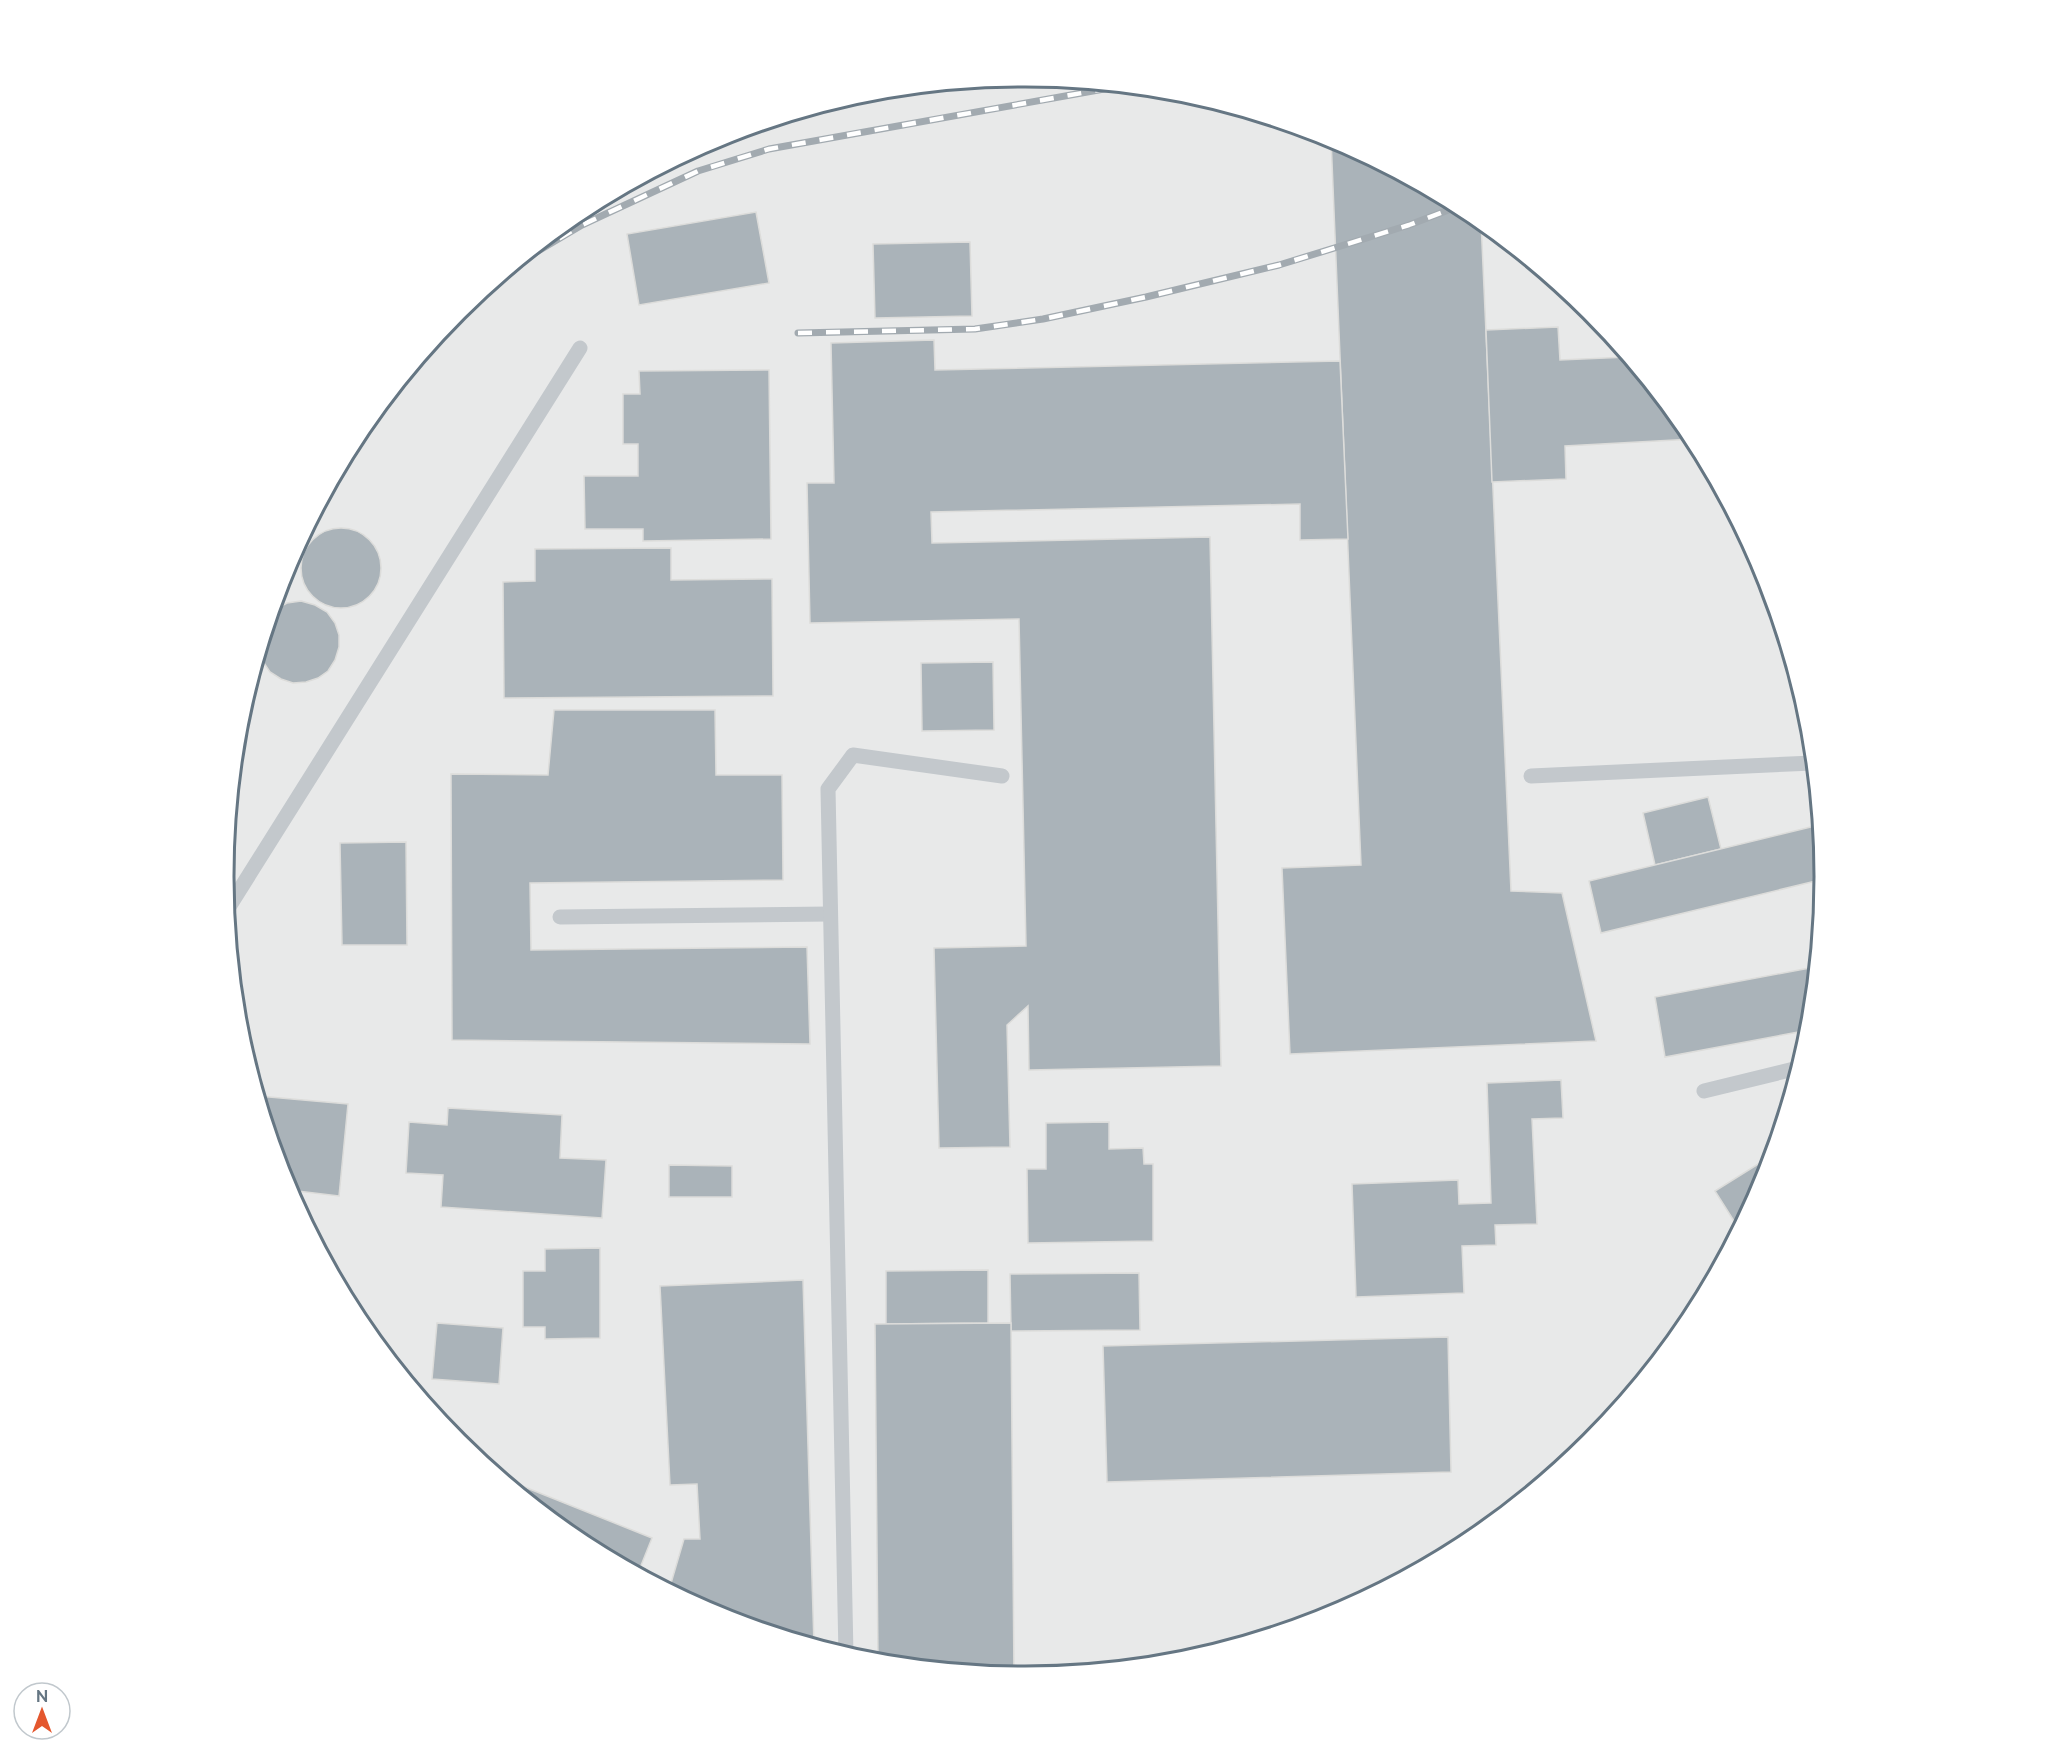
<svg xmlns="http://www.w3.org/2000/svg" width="2048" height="1753" font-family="Raleway,sans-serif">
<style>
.built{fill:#e8e9e9}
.building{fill:#aab3b9;stroke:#dcdcda;stroke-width:1.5}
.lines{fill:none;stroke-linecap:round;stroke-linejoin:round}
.service{stroke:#c3c8cc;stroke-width:15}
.rail-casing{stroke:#a2aab0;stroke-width:7}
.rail{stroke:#fff;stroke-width:4.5;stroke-dasharray:14;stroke-linecap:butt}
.rim{fill:none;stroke:#657683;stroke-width:3}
</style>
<rect width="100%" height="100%" fill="#fafaf8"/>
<!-- built -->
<circle class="built" cx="1024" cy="877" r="797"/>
<!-- building -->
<g class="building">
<polygon points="1331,138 1469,212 1481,221 1511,891 1562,893 1596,1041 1290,1054 1282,868 1361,865"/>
<polygon points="756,212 769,283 639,305 627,234"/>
<polygon points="970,242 972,316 875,318 873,244"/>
<polygon points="1558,327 1560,360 1628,357 1689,432 1693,439 1565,446 1566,479 1492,482 1486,330"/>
<polygon points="934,340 935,370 1340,361 1348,539 1300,540 1300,504 931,512 932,543 1210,537 1221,1066 1029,1070 1028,1006 1007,1025 1010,1147 939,1148 934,948 1026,946 1019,619 810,623 807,483 834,483 831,343"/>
<polygon points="769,370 771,539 643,541 643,529 585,529 584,476 638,476 638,444 623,444 623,394 640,394 639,371"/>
<circle cx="341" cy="568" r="40"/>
<polygon points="671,548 671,580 772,579 773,696 504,698 503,582 535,581 535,549"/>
<polygon points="301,601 315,605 327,612 335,623 339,635 339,647 335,660 328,671 318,678 306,682 293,683 281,679 270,672 262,660 260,653 272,611 287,603"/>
<polygon points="993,662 994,730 922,731 921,663"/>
<polygon points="554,710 715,710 716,775 782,775 783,880 530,883 531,950 807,947 810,1044 452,1040 451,774 548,775"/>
<polygon points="1708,797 1721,849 1655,865 1643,813"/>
<polygon points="1819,825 1824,879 1601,933 1589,881"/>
<polygon points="406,842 407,945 342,945 340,843"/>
<polygon points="1815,967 1809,1030 1665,1057 1655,997"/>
<polygon points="1561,1080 1563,1118 1532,1119 1537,1224 1495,1225 1496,1245 1462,1246 1464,1293 1356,1297 1352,1184 1458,1180 1459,1204 1491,1203 1487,1083"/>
<polygon points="258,1096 348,1104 339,1196 289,1190 285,1182"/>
<polygon points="448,1108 562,1115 560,1158 606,1160 602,1218 441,1207 443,1175 406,1173 409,1122 447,1125"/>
<polygon points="1109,1122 1109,1149 1143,1148 1144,1164 1153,1164 1153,1241 1028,1243 1027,1169 1046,1169 1046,1123"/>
<polygon points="1771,1156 1763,1183 1739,1229 1715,1191"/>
<polygon points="669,1165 732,1166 732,1197 669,1197"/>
<polygon points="600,1248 600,1338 545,1339 545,1327 523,1327 523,1271 545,1271 545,1249"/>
<polygon points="988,1270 988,1323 886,1324 886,1271"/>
<polygon points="1139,1273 1140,1330 1011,1331 1010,1274"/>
<polygon points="803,1280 814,1645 718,1615 669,1590 684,1539 700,1539 697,1484 670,1485 660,1286"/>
<polygon points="437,1323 503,1328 499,1384 432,1379"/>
<polygon points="1011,1323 1014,1676 878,1662 875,1324"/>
<polygon points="1448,1337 1451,1472 1107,1482 1103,1346"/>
<polygon points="502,1478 652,1538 638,1573 579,1541"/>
</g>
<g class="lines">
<!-- service -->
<g class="service">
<polyline points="1531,776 1813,763"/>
<polyline points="227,910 580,348"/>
<polyline points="560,917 830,914"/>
<polyline points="1704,1091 1798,1068"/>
<polyline points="846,1655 828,789 853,755 1002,776"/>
</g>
<defs>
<g id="rail">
<polyline points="511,267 582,225 698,171 769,149 1121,86"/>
<polyline points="798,333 975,329 1043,319 1146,297 1279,265 1409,225 1459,206"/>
</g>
</defs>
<!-- rail casing -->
<use href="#rail" class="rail-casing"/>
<!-- rail -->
<use href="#rail" class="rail"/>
</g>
<!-- crop -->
<path d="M0 0H2048V1753H0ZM1023 87H1025A789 789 0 0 1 1814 876V877A789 789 0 0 1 1025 1666H1023A789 789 0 0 1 234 877V876A789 789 0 0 1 1023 87Z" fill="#fff" fill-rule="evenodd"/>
<path class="rim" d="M1023 87H1025A789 789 0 0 1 1814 876V877A789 789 0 0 1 1025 1666H1023A789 789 0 0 1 234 877V876A789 789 0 0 1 1023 87Z"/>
<!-- north arrow -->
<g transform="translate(42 1711)"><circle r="28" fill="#ffffff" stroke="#c1c8cd" stroke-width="1.5"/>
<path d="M0-4.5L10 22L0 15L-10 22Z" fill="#e4572e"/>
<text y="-9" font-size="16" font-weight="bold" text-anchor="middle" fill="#657683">N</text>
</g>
</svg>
